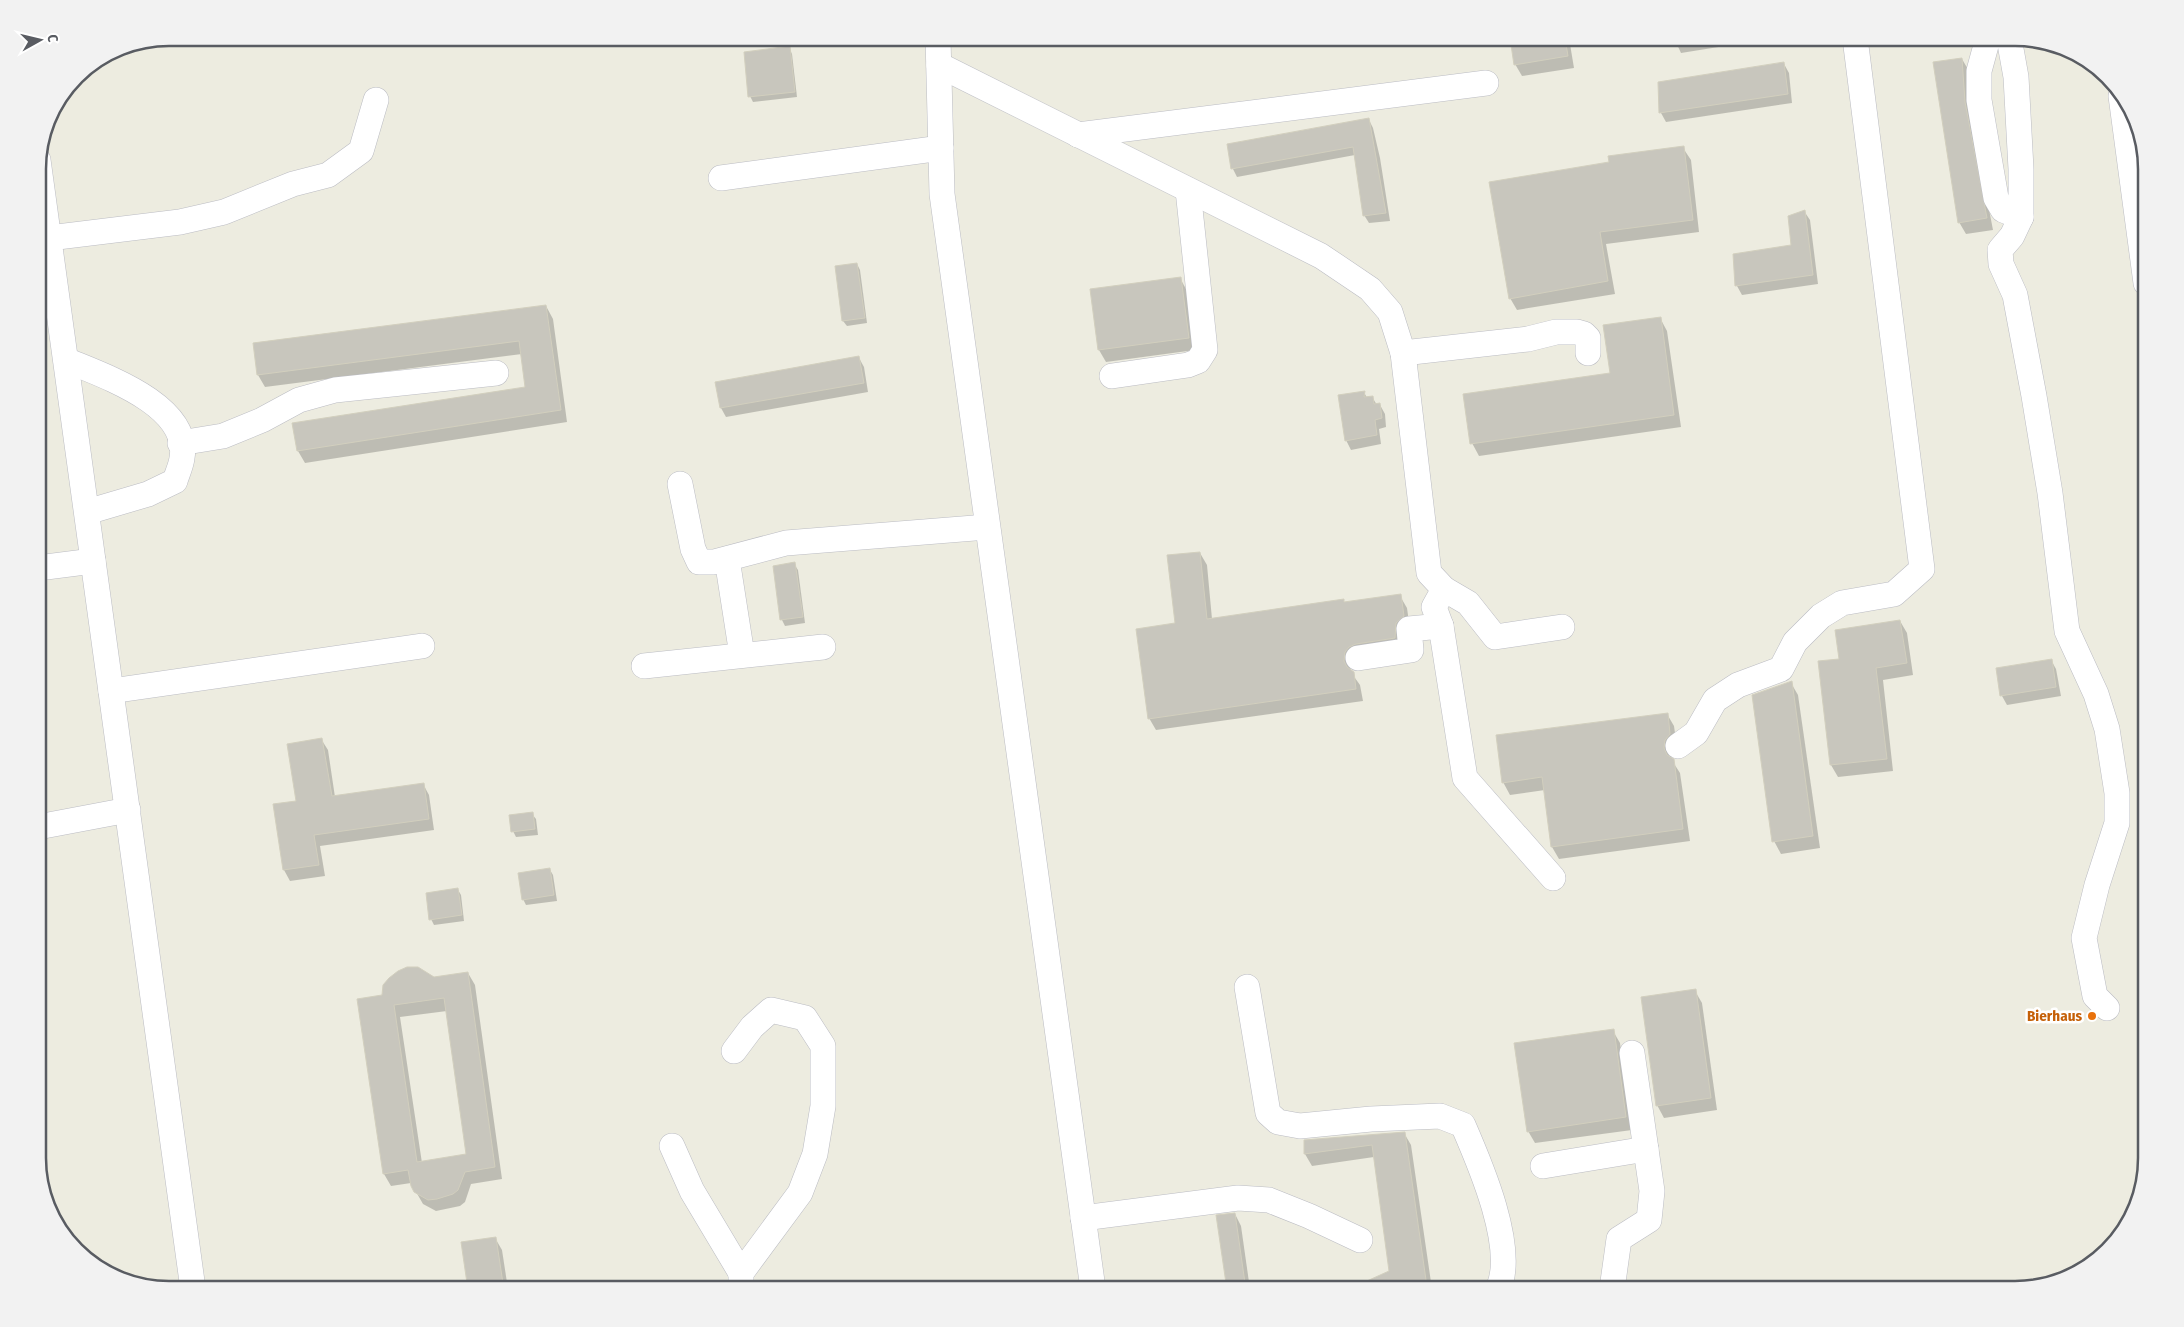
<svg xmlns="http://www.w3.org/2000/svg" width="2184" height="1327" font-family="'Fira Sans Condensed',sans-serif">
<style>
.shadow{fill:#0003;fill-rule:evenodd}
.building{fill:#c8c6bd;stroke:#d2cfbe;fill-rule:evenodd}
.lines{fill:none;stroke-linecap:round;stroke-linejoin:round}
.minor-casing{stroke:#bbbcc3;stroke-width:26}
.minor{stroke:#fff;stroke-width:25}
.food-dot{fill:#e8710a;stroke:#fff;stroke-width:2}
.labels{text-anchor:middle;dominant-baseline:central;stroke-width:5;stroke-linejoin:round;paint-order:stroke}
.food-label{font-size:15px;font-weight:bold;fill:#c56008;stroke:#fff;text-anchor:end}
.rim{fill:none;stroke:#595c62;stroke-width:2.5}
</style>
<rect width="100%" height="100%" fill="#edece0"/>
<!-- shadow -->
<g class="shadow">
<polygon points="1511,38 1569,38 1574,68 1522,76 1515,64"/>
<polygon points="1674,38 1729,38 1731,45 1681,53"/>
<polygon points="789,48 792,54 797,97 753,102 750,96"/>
<polygon points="1962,59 1969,71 1971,116 1993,230 1966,234 1959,222"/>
<polygon points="1784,64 1789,73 1792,103 1666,122 1661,113 1659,83"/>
<polygon points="1369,120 1373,128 1380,158 1390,221 1369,223 1364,215 1355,155 1237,177 1233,169"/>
<polygon points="1683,148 1691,160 1699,232 1606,244 1615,294 1517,310 1510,298 1610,163"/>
<polygon points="1804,211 1810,220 1818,284 1742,295 1737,286 1734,255 1792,246"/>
<polygon points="857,264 860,270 867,323 847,326 843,321"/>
<polygon points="1180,278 1187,291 1195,350 1106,362 1099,350 1091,290"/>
<polygon points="546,306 553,319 567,422 305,463 298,451 527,388 522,354 265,387 258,375"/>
<polygon points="1660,318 1667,331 1681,427 1479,456 1472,443 1611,374"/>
<polygon points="859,358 864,367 868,392 726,417 721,408 717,383"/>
<polygon points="1364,392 1367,398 1372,397 1377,405 1380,405 1385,414 1386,427 1379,429 1381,444 1351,450 1346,440"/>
<polygon points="1200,553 1207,565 1212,619 1400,596 1407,608 1410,629 1402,650 1351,665 1350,671 1360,685 1363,701 1156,730 1149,718"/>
<polygon points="794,564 798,570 805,623 785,626 782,620 774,567"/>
<polygon points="1900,621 1907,633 1913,675 1883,680 1893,771 1838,777 1831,765 1841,660"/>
<polygon points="2051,660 2056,669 2061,696 2007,705 2002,696"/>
<polygon points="1791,683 1798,695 1820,848 1781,854 1774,841"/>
<polygon points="1667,714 1674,726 1677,747 1672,752 1671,759 1680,773 1690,841 1559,859 1552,847 1545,790 1510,795 1503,782"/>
<polygon points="321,739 328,750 335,797 423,784 429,795 434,830 320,846 325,876 290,881 284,870 275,806 297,802"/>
<polygon points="532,814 536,819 538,835 516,837 513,831"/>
<polygon points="550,870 553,875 557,901 526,905 523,899"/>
<polygon points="458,890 461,895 464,921 434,925 431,919"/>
<path d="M468 973 475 985 502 1179 471 1184 465 1202 460 1206 436 1211 423 1204 411 1183 391 1186 384 1174 383 996 434 978ZM447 1011 467 1155 422 1163 400 1017Z"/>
<polygon points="1695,991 1702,1003 1717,1110 1664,1118 1657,1105"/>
<polygon points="1613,1031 1620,1043 1632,1130 1535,1143 1528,1131"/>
<polygon points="1404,1133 1411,1145 1432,1289 1350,1289 1391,1272 1374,1157 1312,1166 1305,1154 1305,1141"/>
<polygon points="1235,1214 1241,1226 1250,1289 1228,1289"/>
<polygon points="495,1238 502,1250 508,1289 469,1289"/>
</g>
<!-- building -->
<g class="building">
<polygon points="1510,38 1565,38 1568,56 1514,65"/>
<polygon points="790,46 795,92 748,97 744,52"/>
<polygon points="1962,58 1965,102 1987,218 1958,223 1933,62"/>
<polygon points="1784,62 1788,94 1659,113 1658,82"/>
<polygon points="1369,118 1386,213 1363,216 1353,147 1231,169 1227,144"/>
<polygon points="1684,146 1693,220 1600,232 1608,281 1509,299 1489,182 1609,162 1608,156"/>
<polygon points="1805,210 1813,275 1735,286 1733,254 1791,245 1788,216"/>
<polygon points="857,263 865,318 842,321 835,266"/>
<polygon points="1181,277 1189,338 1098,350 1090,289"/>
<polygon points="546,305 561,410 297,451 292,423 525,387 519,341 257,375 253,343"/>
<polygon points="1661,317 1674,415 1470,444 1463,394 1610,373 1603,325"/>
<polygon points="859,356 864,383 720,408 715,382"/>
<polygon points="1365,391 1364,397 1373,396 1374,404 1380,403 1382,418 1375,420 1377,435 1345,441 1338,395"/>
<polygon points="1200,552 1207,619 1344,599 1344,602 1401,594 1404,616 1396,623 1395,638 1356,644 1349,647 1345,652 1344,661 1347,667 1354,672 1356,689 1148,719 1136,629 1175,623 1167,555"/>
<polygon points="795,562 803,617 780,620 773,566"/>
<polygon points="1900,620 1907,663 1876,668 1887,759 1830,765 1818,661 1839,659 1835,630"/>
<polygon points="2052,659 2056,687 2000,696 1996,668"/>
<polygon points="1792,681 1813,836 1772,842 1752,695"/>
<polygon points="1668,713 1670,734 1665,740 1664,748 1667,755 1674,759 1683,829 1551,847 1542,777 1502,783 1496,735"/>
<polygon points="322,738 332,796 424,783 429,819 314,835 319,865 283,870 273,804 296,801 287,744"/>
<polygon points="533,812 535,829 511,832 509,815"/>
<polygon points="550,868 554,895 522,900 518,873"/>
<polygon points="458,888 462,915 429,920 426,893"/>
<path d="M407 967H418L434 977 468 972 495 1167 465 1172 458 1190 453 1194 437 1199 428 1200 414 1192 411 1186 408 1170 383 1174 357 999 382 995 383 985 389 978 398 971ZM444 998 466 1154 417 1162 394 1005Z"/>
<polygon points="1696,989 1711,1098 1656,1106 1641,997"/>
<polygon points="1614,1029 1626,1117 1527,1132 1514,1043"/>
<polygon points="1405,1132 1426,1280 1404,1290 1347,1290 1389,1271 1372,1145 1304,1154 1304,1140"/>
<polygon points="1235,1213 1246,1290 1227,1290 1216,1215"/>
<polygon points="496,1237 504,1290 468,1290 461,1242"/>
</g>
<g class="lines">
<defs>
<g id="minor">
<polyline points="938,38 942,194 1093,1289"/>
<polyline points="1988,38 1979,71 1979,100 1996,198 2003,210 2021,217"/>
<polyline points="2009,38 2016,77 2021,169 2021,217 2012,236 2000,250 2001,264 2015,295 2034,396 2050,493 2067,631 2096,694 2107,729 2117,793 2117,823 2097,885 2084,938 2095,996 2107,1008"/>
<polyline points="939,65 1321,256 1370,289 1390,312 1403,353 1429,573 1444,589 1434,607 1441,626 1465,778 1553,878"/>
<polyline points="2121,96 2146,283"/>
<polyline points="1078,135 1486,83"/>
<polyline points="38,160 193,1289"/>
<polyline points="721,178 941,148"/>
<polyline points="49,238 180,222 224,212 293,184 328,175 361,151 376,100"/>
<polyline points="1403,353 1528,339 1556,332 1577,332 1584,334 1588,338 1588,353"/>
<path d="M66 360C104 376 191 405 182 458 181 466 177 474 175 481L148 494 87 512"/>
<polyline points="1112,376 1188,365 1198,361 1205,350 1188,190"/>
<polyline points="180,443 223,436 262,420 299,400 335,390 496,373"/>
<polyline points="680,484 693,549 699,562 714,562 786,543 987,527"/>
<polyline points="727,559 742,655"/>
<polyline points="38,568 93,561"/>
<polyline points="1444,589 1468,603 1495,637 1562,627"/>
<polyline points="1358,658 1411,650 1409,629 1441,626"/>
<polyline points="644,666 823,647"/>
<polyline points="111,691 422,646"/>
<polyline points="1678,746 1696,733 1715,700 1738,685 1781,669 1795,642 1821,616 1842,603 1894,594 1922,569 1855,38"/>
<polyline points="38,827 128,810"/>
<path d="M1247 987 1268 1113 1278 1122 1300 1126 1371 1119 1440 1116 1463 1125C1480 1164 1517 1249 1498 1289"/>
<polyline points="734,1051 752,1027 771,1010 805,1018 823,1046 823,1106 815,1154 800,1193 741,1273 741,1289"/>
<polyline points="672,1146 692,1191 741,1273"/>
<polyline points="1543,1166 1646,1149"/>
<polyline points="1083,1218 1238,1198 1269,1200 1309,1216 1360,1240"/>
<polyline points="1612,1289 1619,1239 1649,1220 1652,1191 1632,1053"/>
</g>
</defs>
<!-- minor casing -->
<use href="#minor" class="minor-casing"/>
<!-- minor -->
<use href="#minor" class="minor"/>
</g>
<!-- markers -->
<circle class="food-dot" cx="2092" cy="1016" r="5"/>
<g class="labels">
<!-- food labels -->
<g class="food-label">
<text x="2082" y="1016">Bierhaus</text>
</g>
</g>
<!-- crop -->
<path d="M0 0H2184V1327H0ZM169 46H2015A123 123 0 0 1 2138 169V1158A123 123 0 0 1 2015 1281H169A123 123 0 0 1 46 1158V169A123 123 0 0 1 169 46Z" fill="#f2f2f2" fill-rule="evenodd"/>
<path class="rim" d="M169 46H2015A123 123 0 0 1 2138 169V1158A123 123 0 0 1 2015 1281H169A123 123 0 0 1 46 1158V169A123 123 0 0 1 169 46Z"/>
<!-- north arrow -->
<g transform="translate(40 40) rotate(82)" stroke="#ffffff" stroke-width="4" paint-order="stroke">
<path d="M0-4L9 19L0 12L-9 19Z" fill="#595c62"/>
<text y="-8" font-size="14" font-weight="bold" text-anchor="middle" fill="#595c62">С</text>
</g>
</svg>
